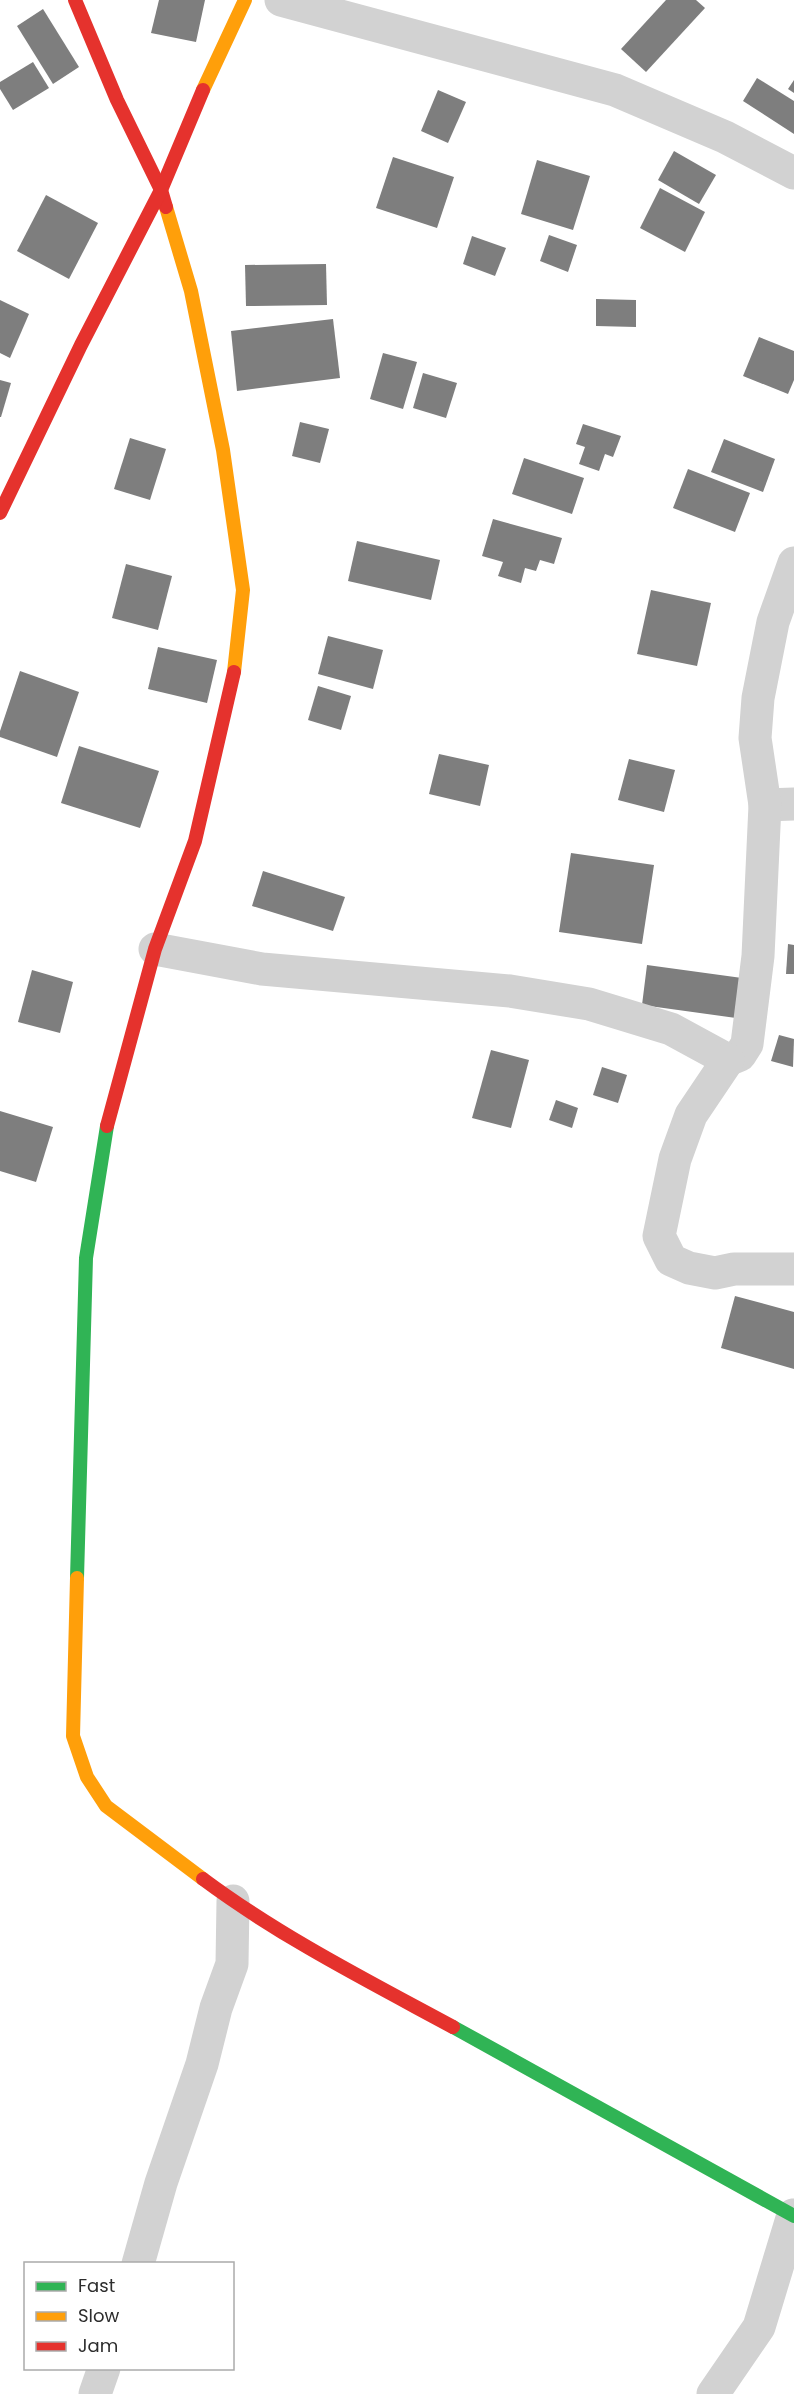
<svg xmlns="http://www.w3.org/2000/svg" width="794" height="2394" font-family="Poppins,sans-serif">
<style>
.building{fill:#7e7e7e}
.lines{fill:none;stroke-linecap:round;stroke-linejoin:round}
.street{stroke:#d2d2d2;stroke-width:33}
.fast{stroke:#30b455;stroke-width:14}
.slow{stroke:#ff9f0a;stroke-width:14}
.jam{stroke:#e5322d;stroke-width:14}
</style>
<rect width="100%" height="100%" fill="#fff"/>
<!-- building -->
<g class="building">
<polygon points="159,0 205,0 196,42 151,33"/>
<polygon points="666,0 696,0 705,8 646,72 621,49"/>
<polygon points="43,9 79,67 53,84 17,26"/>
<polygon points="33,62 49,88 13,110 0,89 0,82"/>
<polygon points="757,78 794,101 794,134 743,101"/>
<polygon points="794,80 794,93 788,89"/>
<polygon points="438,90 466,102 448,143 421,131"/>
<polygon points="674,151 716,175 699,204 658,180"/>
<polygon points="393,157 454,177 437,228 376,208"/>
<polygon points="537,160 590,176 573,230 521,214"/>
<polygon points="660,188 705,212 685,252 640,228"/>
<polygon points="46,195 98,223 69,279 17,251"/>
<polygon points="549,235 577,245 568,272 540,261"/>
<polygon points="472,236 506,248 495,276 463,264"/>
<polygon points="326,264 327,305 246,306 245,265"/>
<polygon points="596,299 636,300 636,327 596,326"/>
<polygon points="0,300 29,314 10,358 0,353"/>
<polygon points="333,319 340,378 237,391 231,331"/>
<polygon points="759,337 794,351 794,380 788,394 743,376"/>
<polygon points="383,353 417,362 403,409 370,399"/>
<polygon points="423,373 457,383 446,418 413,408"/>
<polygon points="0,380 11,383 1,417 0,417"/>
<polygon points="300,422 329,429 320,463 292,456"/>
<polygon points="583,424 621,436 613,457 605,454 599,471 579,464 585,447 576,444"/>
<polygon points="130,438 166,449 150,500 114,489"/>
<polygon points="724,439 775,459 763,492 711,472"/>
<polygon points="524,458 584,478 572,514 512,494"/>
<polygon points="688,469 750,493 735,532 673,508"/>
<polygon points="493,519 562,538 554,564 540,560 536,571 525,568 521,583 498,576 503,562 482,556"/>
<polygon points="357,541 440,560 431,600 348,581"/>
<polygon points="126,564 172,576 158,630 112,618"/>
<polygon points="651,590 711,603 697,666 637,654"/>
<polygon points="328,636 383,650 373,689 318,674"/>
<polygon points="158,647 217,660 207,703 148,689"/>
<polygon points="20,671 79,692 57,757 0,737 0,731"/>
<polygon points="318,686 351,696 341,730 308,720"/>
<polygon points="79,746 159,771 140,828 61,803"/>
<polygon points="439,754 489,765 480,806 429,794"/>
<polygon points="629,759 675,770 664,812 618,800"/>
<polygon points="571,853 654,865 642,944 559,932"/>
<polygon points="263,871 345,897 333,931 252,906"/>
<polygon points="788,944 794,945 794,974 786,974"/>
<polygon points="647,965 742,978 736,1018 642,1005"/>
<polygon points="32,970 73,982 60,1033 18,1022"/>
<polygon points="779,1035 794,1039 793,1067 771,1061"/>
<polygon points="491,1050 529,1060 511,1128 472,1118"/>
<polygon points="602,1067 627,1075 618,1103 593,1095"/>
<polygon points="556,1100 578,1108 572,1128 549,1120"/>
<polygon points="0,1111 53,1127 36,1182 0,1171"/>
<polygon points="735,1296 794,1312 794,1369 721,1348"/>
</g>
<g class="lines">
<!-- street -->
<g class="street">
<polyline points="281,0 615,90 725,137 794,173"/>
<polyline points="765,805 794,804"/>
<polyline points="155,949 262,969 510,991 589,1004 671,1029 728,1060 740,1055 747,1044 758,956 765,805 755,738 758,698 773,622 794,563"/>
<polyline points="728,1060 691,1115 675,1159 659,1236 671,1260 689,1268 715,1273 734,1269 794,1269"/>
<polyline points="138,2264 161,2183 202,2064 216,2008 232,1964 233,1901"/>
<polyline points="95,2394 104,2368"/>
<polyline points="713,2394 759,2327 793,2215"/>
</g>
<!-- fast -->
<g class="fast">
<polyline points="77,1578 86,1258 107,1126"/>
<polyline points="453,2027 794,2216"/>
</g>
<!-- slow -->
<g class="slow">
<polyline points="203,90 245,0"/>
<polyline points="166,207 191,291 223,450 243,590 234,672"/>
<polyline points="77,1578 73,1736 87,1777 106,1806 203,1879"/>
</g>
<!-- jam -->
<g class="jam">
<polyline points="75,0 117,100 161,190 166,207"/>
<polyline points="0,513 81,345 161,190 203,90"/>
<polyline points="107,1126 155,949 195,841 234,672"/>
<path d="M203 1879C281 1937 368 1981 453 2027"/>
</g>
</g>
<!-- legend -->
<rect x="24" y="2262" width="210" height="108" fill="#ffffff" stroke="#ababab" stroke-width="1.5"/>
<rect x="36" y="2282" width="30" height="9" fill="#30b455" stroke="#ababab" stroke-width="1.5"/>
<text x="78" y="2292" font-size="18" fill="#2d2d2d">Fast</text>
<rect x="36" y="2312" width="30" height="9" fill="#ff9f0a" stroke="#ababab" stroke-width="1.5"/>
<text x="78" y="2322" font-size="18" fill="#2d2d2d">Slow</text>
<rect x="36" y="2342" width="30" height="9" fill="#e5322d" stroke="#ababab" stroke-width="1.5"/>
<text x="78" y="2352" font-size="18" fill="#2d2d2d">Jam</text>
</svg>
